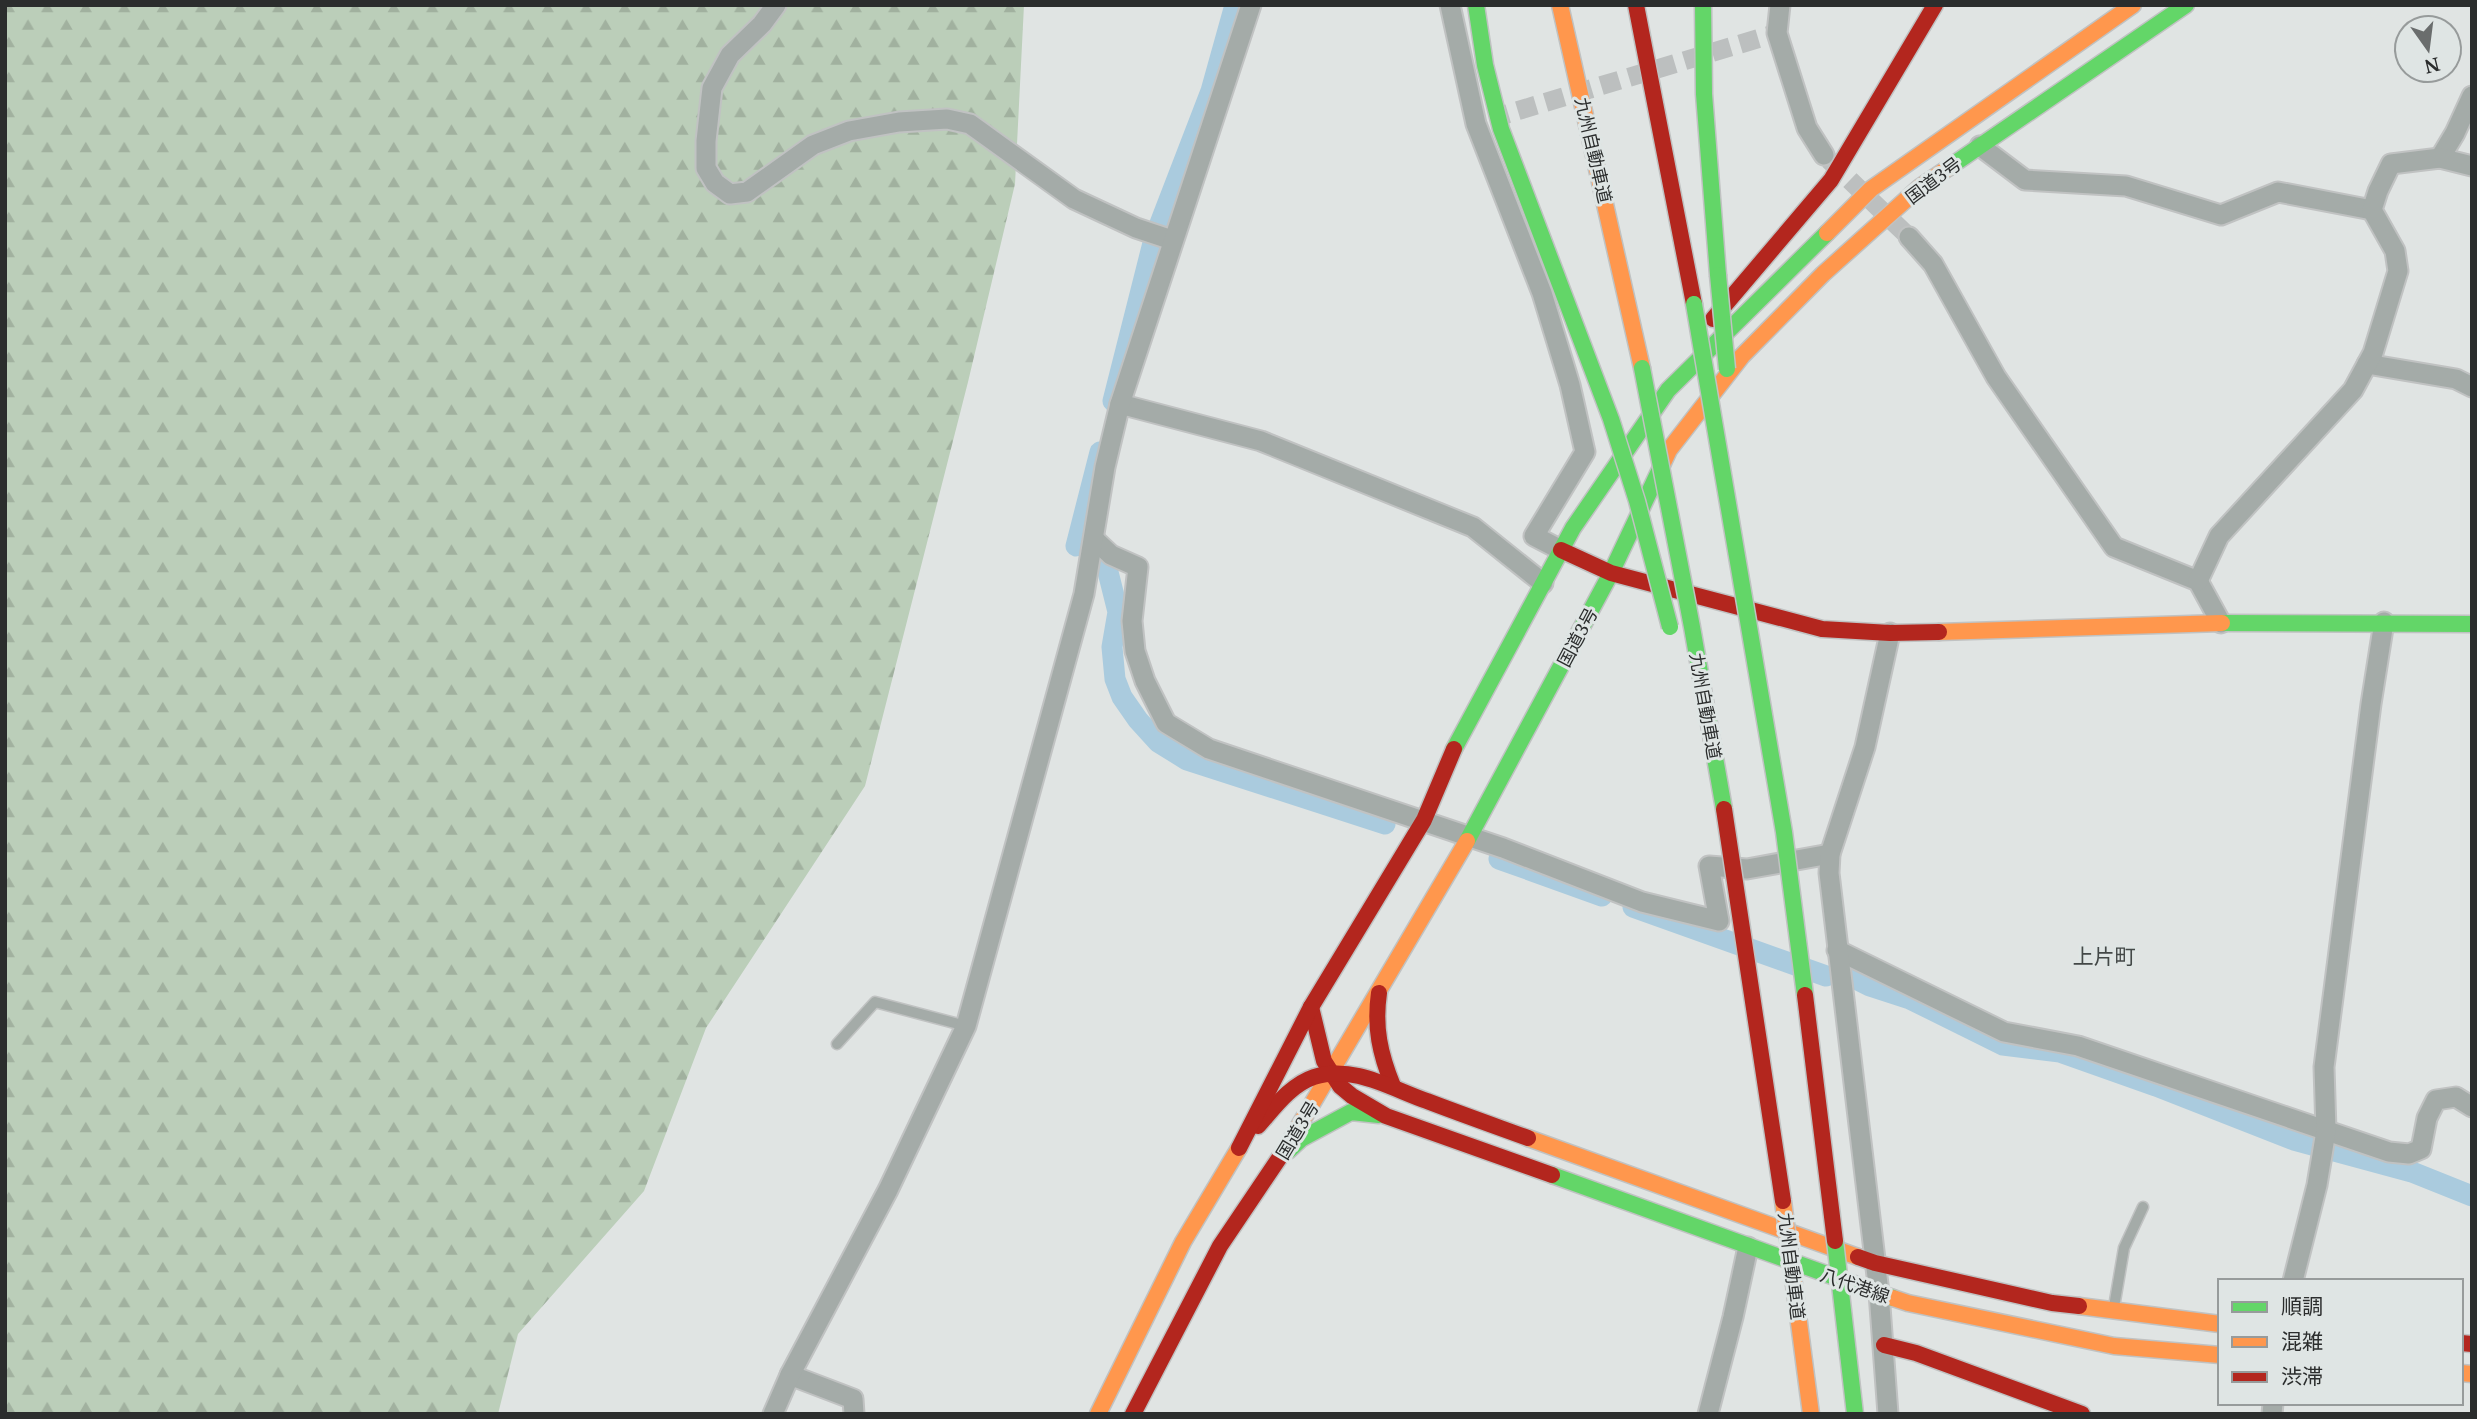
<svg xmlns="http://www.w3.org/2000/svg" width="2477" height="1419" font-family="'Noto Serif','Noto Sans JP',serif">
<style>
.forest{fill:url(#forest-firs)}
.lines{fill:none;stroke-linecap:round;stroke-linejoin:round}
.canal{stroke:#aacbde;stroke-width:21}
.street-tunnel{stroke:#bcbfbf;stroke-width:19;stroke-dasharray:19 10;stroke-linecap:butt}
.lane-casing{stroke:#c0c2c2;stroke-width:13}
.street-casing{stroke:#c0c2c2;stroke-width:23}
.fast-casing{stroke:#c0c2c2;stroke-width:19}
.slow-casing{stroke:#c0c2c2;stroke-width:19}
.jam-casing{stroke:#c0c2c2;stroke-width:19}
.lane{stroke:#a4aba8;stroke-width:10}
.street{stroke:#a4aba8;stroke-width:19}
.fast{stroke:#63d668;stroke-width:16}
.slow{stroke:#ff974d;stroke-width:16}
.jam{stroke:#b3261e;stroke-width:16}
.fast-bridge-casing{stroke:#c0c2c2;stroke-width:19;stroke-linecap:butt}
.slow-bridge-casing{stroke:#c0c2c2;stroke-width:19;stroke-linecap:butt}
.jam-bridge-casing{stroke:#c0c2c2;stroke-width:19;stroke-linecap:butt}
.fast-bridge{stroke:#63d668;stroke-width:16}
.slow-bridge{stroke:#ff974d;stroke-width:16}
.jam-bridge{stroke:#b3261e;stroke-width:16}
.labels{text-anchor:middle;dominant-baseline:central;stroke-width:6;stroke-linejoin:round;paint-order:stroke}
.street-label{font-size:18px;fill:#2b2d2d;stroke:#dfe5e4}
.quarter-label{font-size:21px;fill:#434847;stroke:#dfe5e4}
</style>
<defs>
<pattern id="forest-firs" width="22" height="20" patternUnits="userSpaceOnUse" patternTransform="scale(1.75)"><rect width="22" height="20" fill="#bbceb9"/><path d="M5 1l3.5 6h-7zM16 11l3.5 6h-7z" fill="#a1b19f"/></pattern>
</defs>
<rect width="100%" height="100%" fill="#e0e4e3"/>
<!-- forest -->
<polygon class="forest" points="5,5 1024,5 1015,184 968,382 865,786 706,1028 644,1191 518,1334 498,1414 5,1414"/>
<g class="lines">
<!-- canal -->
<g class="canal">
<polyline points="1113,401 1154,239 1211,91 1235,5"/>
<polyline points="1076,546 1100,452"/>
<polyline points="1106,564 1118,612 1112,647 1115,679 1122,697 1138,720 1158,742 1187,760 1385,824"/>
<polyline points="1499,859 1602,896"/>
<polyline points="1633,907 1826,976"/>
<polyline points="1854,978 1870,986 1910,999 2003,1045 2060,1052 2156,1086 2294,1140 2412,1172 2472,1196"/>
</g>
<!-- street-tunnel -->
<g class="street-tunnel">
<polyline points="1490,119 1777,33"/>
<polyline points="1829,160 1909,237"/>
</g>
<defs>
<g id="lane">
<polyline points="837,1044 875,1002 966,1026"/>
<polyline points="2114,1307 2124,1248 2143,1207"/>
</g>
<g id="street">
<polyline points="776,5 762,24 730,55 712,88 706,141 706,168 715,183 730,194 747,192 813,145 849,131 899,122 947,119 970,124 1074,199 1136,228 1172,240"/>
<polyline points="1450,5 1476,124 1542,293 1570,385 1585,452 1534,536 1561,550"/>
<polyline points="1780,5 1777,33 1807,128 1824,155"/>
<polyline points="1980,146 2025,180 2126,186 2221,215 2278,192 2372,210"/>
<polyline points="2440,158 2455,133 2472,96"/>
<polyline points="1909,237 1933,264 1996,377 2114,547 2198,581 2221,623"/>
<polyline points="2367,364 2456,379 2472,387"/>
<polyline points="1120,404 1261,441 1473,527 1543,583"/>
<polyline points="1094,539 1111,555 1138,567 1132,621 1135,651 1145,681 1166,723 1209,749 1503,848 1642,902 1719,921 1709,866 1747,869 1830,854"/>
<polyline points="2198,581 2219,536 2353,390 2373,353 2398,271 2395,251 2372,210 2378,191 2391,164 2440,158 2472,166"/>
<polyline points="1837,950 2004,1032 2078,1046 2389,1152 2409,1154 2421,1149 2427,1118 2436,1100 2456,1097 2472,1107"/>
<polyline points="2293,1281 2317,1185 2326,1131 2324,1067 2371,704 2384,622"/>
<polyline points="790,1375 853,1399 854,1414"/>
<polyline points="773,1414 790,1375 888,1190 966,1026 1084,594 1105,467 1120,404 1251,5"/>
<polyline points="1708,1414 1733,1317 1748,1247"/>
<polyline points="1888,1414 1879,1293 1829,873 1830,854 1865,747 1890,633"/>
<polyline points="2272,1414 2273,1403"/>
</g>
<g id="fast">
<polyline points="1703,5 1704,94 1718,275"/>
<polyline points="1948,168 2186,5"/>
<polyline points="2222,623 2472,624"/>
<polyline points="1454,749 1573,528 1668,390 1827,233"/>
<polyline points="1467,841 1611,573 1662,465"/>
<polyline points="1288,1151 1301,1139 1351,1112 1379,1115"/>
<polyline points="1552,1175 1893,1298"/>
</g>
<g id="slow">
<polyline points="1560,5 1642,368"/>
<polyline points="1827,233 1871,189 2133,5"/>
<polyline points="1662,465 1669,450 1742,356 1823,274 1920,187 1948,168"/>
<polyline points="1939,632 2222,623"/>
<polyline points="1528,1138 1858,1257"/>
<polyline points="1286,1148 1467,841"/>
<polyline points="1893,1298 1908,1303 2114,1346 2220,1355"/>
<polyline points="2079,1306 2220,1324"/>
<polyline points="2461,1373 2472,1374"/>
<polyline points="1098,1414 1183,1242 1239,1148"/>
</g>
<g id="jam">
<polyline points="1636,5 1694,304"/>
<polyline points="1713,319 1831,180 1935,5"/>
<polyline points="1561,550 1611,573 1822,629 1890,633 1939,632"/>
<path d="M1379 993C1374 1027 1380 1054 1393 1086"/>
<polyline points="1311,1007 1324,1061 1340,1086 1352,1096 1386,1116 1552,1175"/>
<path d="M1258 1126C1274 1108 1290 1085 1314 1077 1353 1064 1392 1089 1427 1101 1461 1114 1495 1126 1528 1138"/>
<polyline points="1239,1148 1311,1007 1424,820 1454,749"/>
<polyline points="1858,1257 1875,1263 2052,1303 2079,1306"/>
<polyline points="2461,1343 2472,1344"/>
<polyline points="1884,1345 1916,1353 2082,1414"/>
<polyline points="1133,1414 1220,1246 1286,1148"/>
</g>
</defs>
<!-- lane casing -->
<use href="#lane" class="lane-casing"/>
<!-- street casing -->
<use href="#street" class="street-casing"/>
<!-- fast casing -->
<use href="#fast" class="fast-casing"/>
<!-- slow casing -->
<use href="#slow" class="slow-casing"/>
<!-- jam casing -->
<use href="#jam" class="jam-casing"/>
<!-- lane -->
<use href="#lane" class="lane"/>
<!-- street -->
<use href="#street" class="street"/>
<!-- fast -->
<use href="#fast" class="fast"/>
<!-- slow -->
<use href="#slow" class="slow"/>
<!-- jam -->
<use href="#jam" class="jam"/>
<defs>
<g id="fast-bridge">
<polyline points="1476,5 1485,65 1501,129 1611,419 1637,501 1670,627"/>
<polyline points="1718,275 1727,369"/>
<polyline points="1694,304 1784,832 1805,995"/>
<polyline points="1642,368 1692,627 1724,809"/>
<polyline points="1835,1241 1855,1414"/>
</g>
<polyline id="slow-bridge" points="1783,1201 1811,1414"/>
<g id="jam-bridge">
<polyline points="1724,809 1783,1201"/>
<polyline points="1805,995 1835,1241"/>
</g>
</defs>
<!-- fast-bridge casing -->
<use href="#fast-bridge" class="fast-bridge-casing"/>
<!-- slow-bridge casing -->
<use href="#slow-bridge" class="slow-bridge-casing"/>
<!-- jam-bridge casing -->
<use href="#jam-bridge" class="jam-bridge-casing"/>
<!-- fast-bridge -->
<use href="#fast-bridge" class="fast-bridge"/>
<!-- slow-bridge -->
<use href="#slow-bridge" class="slow-bridge"/>
<!-- jam-bridge -->
<use href="#jam-bridge" class="jam-bridge"/>
</g>
<g class="labels">
<!-- street labels -->
<g class="street-label">
<text transform="translate(1594 150) rotate(77)">九州自動車道</text>
<text transform="translate(1933 180) rotate(-37)">国道3号</text>
<text transform="translate(1577 637) rotate(-62)">国道3号</text>
<text transform="translate(1706 706) rotate(80)">九州自動車道</text>
<text transform="translate(1297 1130) rotate(-59)">国道3号</text>
<text transform="translate(1792 1266) rotate(83)">九州自動車道</text>
<text transform="translate(1855 1285) rotate(19)">八代港線</text>
</g>
<!-- quarter labels -->
<g class="quarter-label">
<text x="2104" y="956">上片町</text>
</g>
</g>
<!-- border -->
<rect width="2477" height="1419" fill="none" stroke="#2b2d2d" stroke-width="14"/>
<!-- legend -->
<rect x="2218" y="1279" width="245" height="126" fill="#dfe5e4" stroke="#979b9b" stroke-width="2"/>
<rect x="2232" y="1302" width="35" height="10" fill="#63d668" stroke="#979b9b" stroke-width="2"/>
<text x="2281" y="1314" font-size="21" fill="#2b2d2d">順調</text>
<rect x="2232" y="1337" width="35" height="10" fill="#ff974d" stroke="#979b9b" stroke-width="2"/>
<text x="2281" y="1349" font-size="21" fill="#2b2d2d">混雑</text>
<rect x="2232" y="1372" width="35" height="10" fill="#b3261e" stroke="#979b9b" stroke-width="2"/>
<text x="2281" y="1384" font-size="21" fill="#2b2d2d">渋滞</text>
<!-- north arrow -->
<g transform="translate(2428 49) rotate(166)"><circle r="33" fill="#dfe5e4" stroke="#979b9b" stroke-width="2"/>
<path d="M0-5L12 26L0 18L-12 26Z" fill="#6a6d6d"/>
<text y="-10" font-size="19" font-weight="bold" text-anchor="middle" fill="#2b2d2d">N</text>
</g>
</svg>
